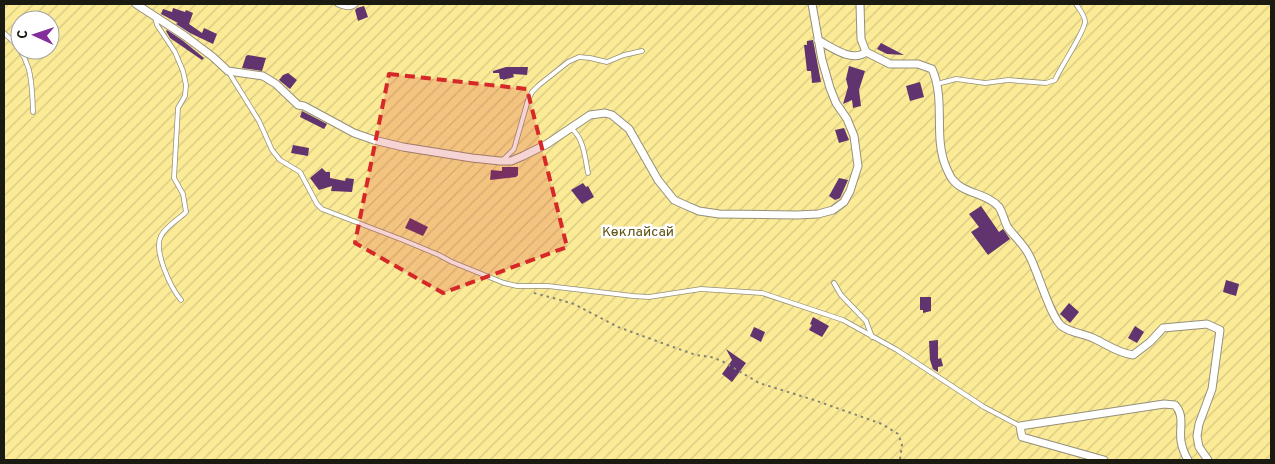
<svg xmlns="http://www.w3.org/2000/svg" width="1275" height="464" font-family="Overpass,sans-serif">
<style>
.garden{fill:url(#garden-furrows);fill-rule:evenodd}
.building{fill:#61336f}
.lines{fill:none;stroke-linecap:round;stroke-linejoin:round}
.lane-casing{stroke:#94907a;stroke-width:5.5}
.street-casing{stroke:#94907a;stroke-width:9}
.path{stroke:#868474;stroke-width:2;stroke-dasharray:2.5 4;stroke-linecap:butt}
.lane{stroke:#fff;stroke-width:4}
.street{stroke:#fff;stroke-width:7}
.marked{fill:#d62828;fill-opacity:0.2;stroke:#d62828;stroke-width:4;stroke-dasharray:10 6;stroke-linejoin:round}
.labels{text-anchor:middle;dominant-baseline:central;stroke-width:5;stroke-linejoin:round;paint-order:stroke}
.park-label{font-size:14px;fill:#605412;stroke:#fff}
</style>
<defs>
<pattern id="garden-furrows" width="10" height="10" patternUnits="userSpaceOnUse" patternTransform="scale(1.25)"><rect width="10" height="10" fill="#fbea96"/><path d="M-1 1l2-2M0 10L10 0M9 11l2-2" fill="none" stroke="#d7c880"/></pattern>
</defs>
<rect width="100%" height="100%" fill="#fdf9e1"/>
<!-- garden -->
<path class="garden" d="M4 4H1271V460H4ZM20 20H50V50H20Z"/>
<!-- building -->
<g class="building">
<polygon points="364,6 368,17 358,21 355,10 357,8"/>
<polygon points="173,8 185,12 186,10 193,13 189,24 202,33 204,28 217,34 213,44 190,33 176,24 178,23 161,14 163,9 172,12"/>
<polygon points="167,30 182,40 204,58 202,60 170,38 166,31"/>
<polygon points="813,40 821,82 812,83 811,71 807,71 804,45 807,45 807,41"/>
<polygon points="881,43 904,55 887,54 877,49"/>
<polygon points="248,55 266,58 262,71 242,68 246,56"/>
<polygon points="849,66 865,71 859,90 861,106 853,108 852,100 843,104 848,87 846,79"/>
<polygon points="506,67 528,67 527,75 513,74 514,77 503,80 503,79 500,79 499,73 493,73 493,71"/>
<polygon points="288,73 297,80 290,89 279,80 283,75"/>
<polygon points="920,82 924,97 910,101 906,86"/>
<polygon points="302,111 327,124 324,129 300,117"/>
<polygon points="844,128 849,140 839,143 835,130"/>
<polygon points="293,145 309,148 308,156 291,153"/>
<polygon points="502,167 518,167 518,175 516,177 490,180 491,170 502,171"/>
<polygon points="322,168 326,172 330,172 330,178 345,181 346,178 354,179 352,192 331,191 332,186 319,190 310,178"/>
<polygon points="839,178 848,180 840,198 835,200 829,196"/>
<polygon points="583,183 586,187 588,186 594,197 582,204 571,190"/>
<polygon points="981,206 999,232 1003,229 1010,239 988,255 971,232 979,227 969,214"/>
<polygon points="410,218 428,227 423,236 405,228"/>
<polygon points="1226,280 1239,284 1236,296 1223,292"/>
<polygon points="920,297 931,297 931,311 923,313 923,310 920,310"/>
<polygon points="1069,303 1079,312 1070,323 1060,314"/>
<polygon points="813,317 829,326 822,337 809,330 812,325 810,324"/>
<polygon points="1135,326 1144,332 1137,343 1128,338"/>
<polygon points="754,327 765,332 761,342 750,336"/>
<polygon points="938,340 938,359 941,358 943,366 938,367 938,372 933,369 930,360 929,341"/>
<polygon points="726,349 746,363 732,382 722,374 732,360"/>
</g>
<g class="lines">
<defs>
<g id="lane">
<path d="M337 4C343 7 351 9 356 4"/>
<path d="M155 17 157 25 175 52 183 71 186 85 185 96 178 108 174 178 183 194 186 212C179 219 165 227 161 236 153 251 171 288 181 300"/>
<path d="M4 33C32 56 32 79 33 112"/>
<polyline points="228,71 259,121 272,150 280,160 300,172 317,204 322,209 403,240 439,255 452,262 504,283 517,286 548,286 633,296 649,297 701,289 762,293 843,320 897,350 984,407 1020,426"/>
<path d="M937 84 956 79 985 83 1008 80 1046 83 1055 80C1061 66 1084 33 1085 22 1085 15 1079 9 1076 4"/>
<path d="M572 129C584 139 585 158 588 173"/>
<polyline points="502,161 514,149 528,100 532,92 539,85 568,62 579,57 590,58 607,62 624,55 642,51"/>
<polyline points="834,283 841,295 866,321 872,337"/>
</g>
<g id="street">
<polyline points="136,4 185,36 213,57 228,71 263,76 276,84 298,105 304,106 354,133 374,140 403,147 472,158 500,161 511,161 523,156 547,144 590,115 605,113 612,115 629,129 658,180 674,200 685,205 699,211 719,214 797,215 818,214 833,210 844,202 850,191 858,166 854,136 847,119 836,103 830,88 822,60 812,4"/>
<path d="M860 4 861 39 866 52 890 64H918L932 69C946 100 933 136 946 167 948 171 950 177 953 180 964 194 987 193 999 207 1003 213 1004 221 1008 228 1015 237 1024 245 1029 255 1038 271 1051 320 1063 327 1072 333 1085 334 1095 339 1108 345 1118 353 1133 355L1150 342 1163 328 1207 324 1220 330 1212 389 1199 424 1197 436 1199 447 1208 460"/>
<path d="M818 40C831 47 852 63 866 52"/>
<path d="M1104 460 1022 437 1020 426 1164 404 1175 405C1185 416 1179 427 1181 441 1182 447 1185 455 1188 460"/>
</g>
</defs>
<!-- lane casing -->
<use href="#lane" class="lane-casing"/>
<!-- street casing -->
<use href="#street" class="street-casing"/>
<!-- path -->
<polyline class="path" points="534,293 557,299 574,304 618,327 673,347 696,355 711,357 722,361 759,383 814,400 882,424 898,434 902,444 900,460"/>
<!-- lane -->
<use href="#lane" class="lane"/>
<!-- street -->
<use href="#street" class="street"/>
</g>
<!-- marked area -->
<path class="marked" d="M389 74 527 89 567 247 443 293 355 243Z"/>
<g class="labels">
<!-- park labels -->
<g class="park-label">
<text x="638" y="232">Көклайсай</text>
</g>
</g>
<!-- border -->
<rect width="1275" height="464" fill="none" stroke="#1c1b12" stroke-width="10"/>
<!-- north arrow -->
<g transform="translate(35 35) rotate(273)"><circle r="24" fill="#ffffff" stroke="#a4a4a0"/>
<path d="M0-4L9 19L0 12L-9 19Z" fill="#832e9c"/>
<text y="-8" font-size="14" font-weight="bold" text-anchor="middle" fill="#1c1b12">С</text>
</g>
</svg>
